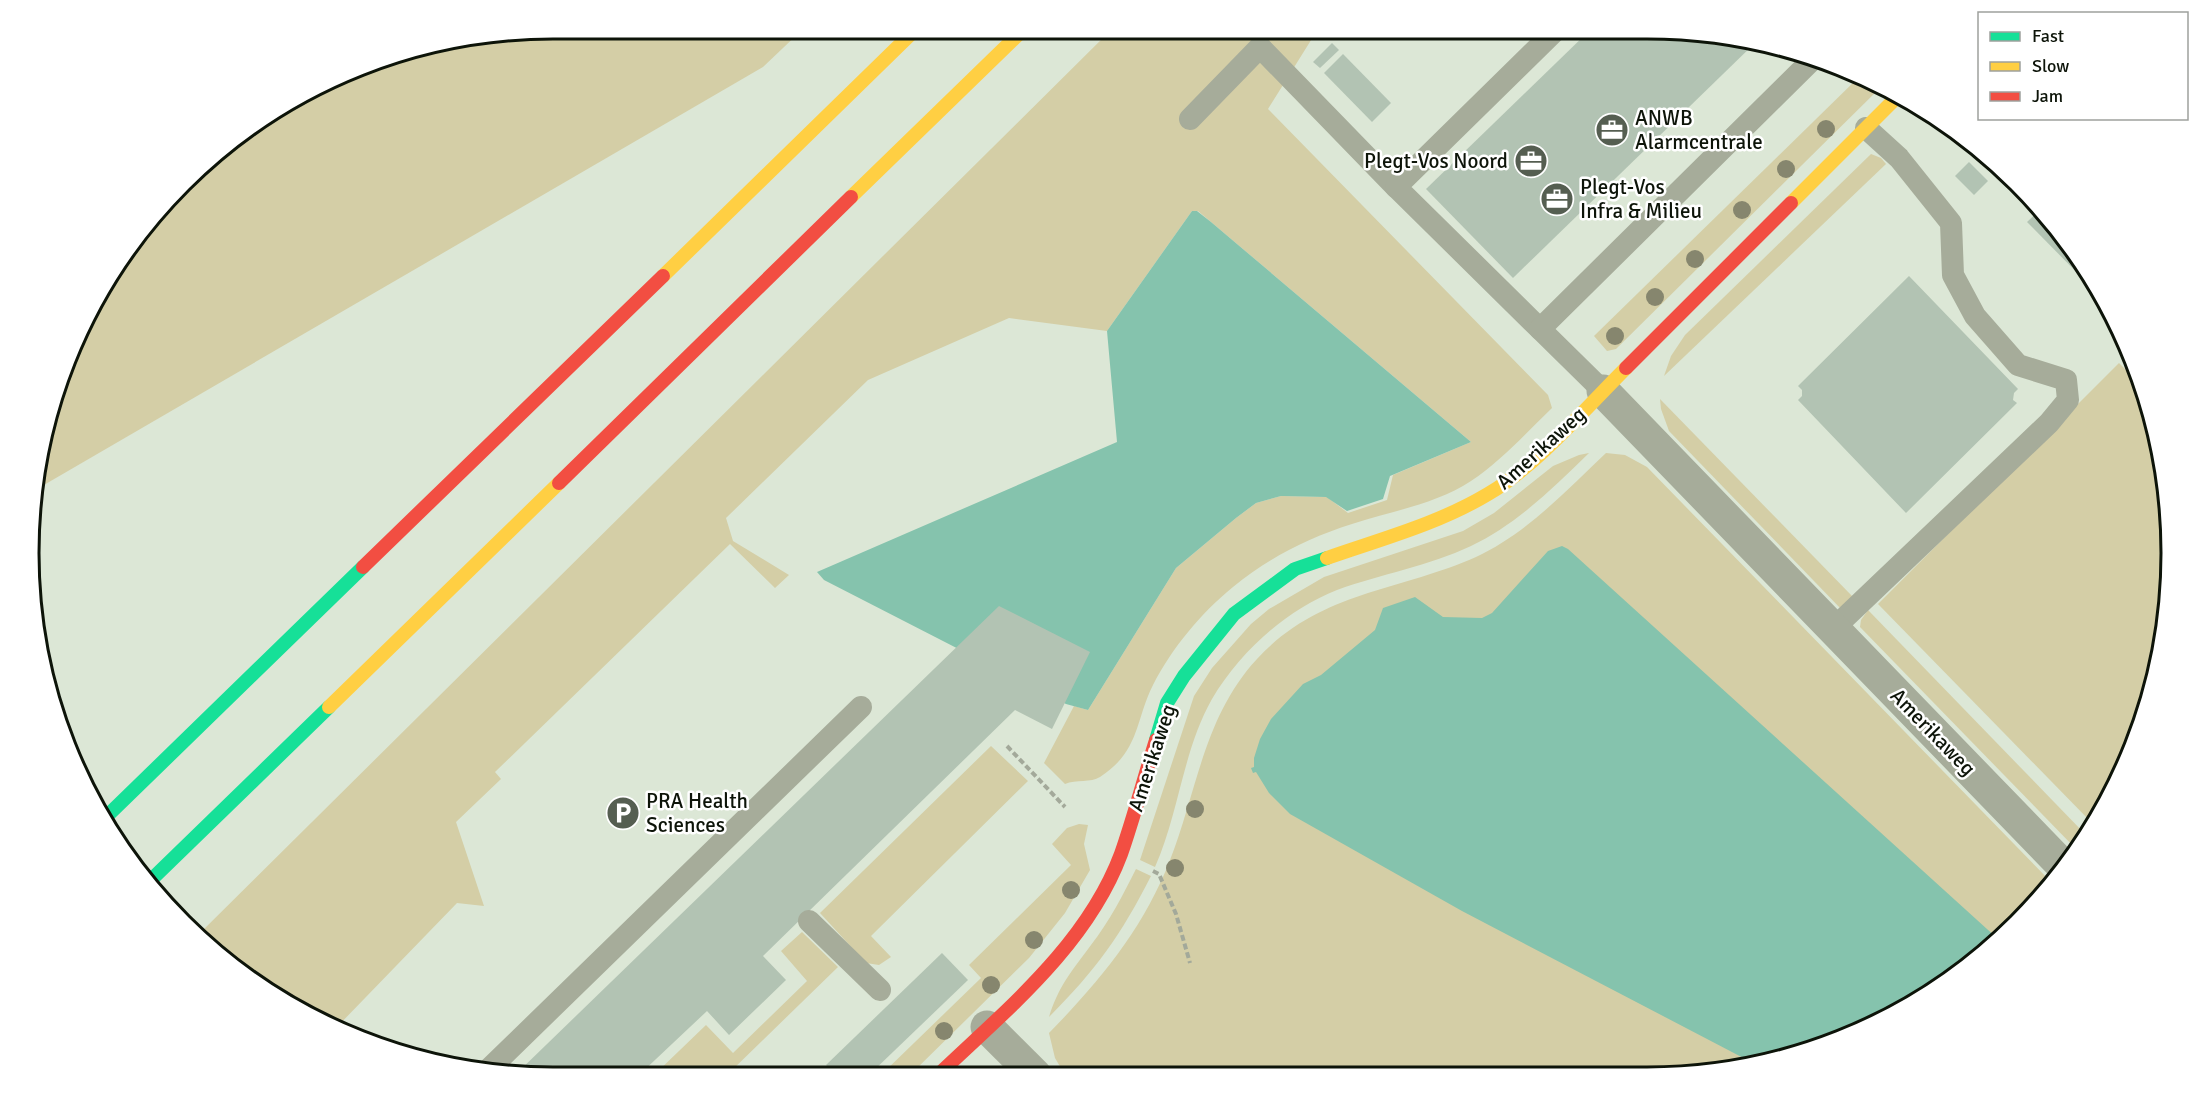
<svg xmlns="http://www.w3.org/2000/svg" width="2200" height="1106" font-family="Signika,sans-serif">
<style>
.green{fill:#d4cea6}
.water{fill:#85c3ad}
.building{fill:#b2c3b3}
.lines{fill:none;stroke-linecap:round;stroke-linejoin:round}
.path{stroke:#a3a99a;stroke-width:4;stroke-dasharray:6 3;stroke-linecap:butt}
.lane{stroke:#a6ac9a;stroke-width:22}
.street{stroke:#a6ac9a;stroke-width:33}
.fast{stroke:#16e098;stroke-width:14}
.slow{stroke:#ffcf43;stroke-width:14}
.jam{stroke:#f24e42;stroke-width:14}
.tree{fill:#86866e}
.labels{text-anchor:middle;dominant-baseline:central;stroke-width:5;stroke-linejoin:round;paint-order:stroke}
.poi-label{font-size:21px;fill:#0d1409;stroke:#fff;text-anchor:start}
.street-label{font-size:21px;fill:#0d1409;stroke:#fff}
.rim{fill:none;stroke:#0d1409;stroke-width:3}
</style>
<rect width="100%" height="100%" fill="#dce7d6"/>
<!-- green -->
<g class="green">
<polygon points="553,29 803,29 763,67 37,489 39,450 69,352 117,262 233,137 384,56"/>
<path d="M1112 29H1318L1268 109 1548 395 1552 408C1526 433 1501 461 1471 481 1436 504 1392 511 1352 524 1308 538 1268 558 1233 587 1201 613 1172 648 1153 685 1135 721 1140 751 1100 777 1091 783 1076 779 1065 784L1044 763 1074 706 1088 710 1176 568 1236 518 1256 503 1281 496 1327 497 1348 513 1387 500 1393 475 1471 442 1198 211H1192L1107 331 1009 318 868 380 726 518 733 541 789 575 775 588 730 544 495 772 501 779 456 822 484 906 457 903 335 1029 321 1024 198 935Z"/>
<polygon points="1860,76 1883,85 1616,349 1607,351 1594,336"/>
<polygon points="1871,154 1881,158 1886,164 1664,376 1671,356 1685,335"/>
<polygon points="2119,363 2145,389 2167,484 2170,587 2154,688 2118,785 2092,823 1878,604"/>
<polygon points="1660,399 1853,597 1841,609 1669,431 1661,409"/>
<path d="M1589 453C1553 488 1517 524 1471 546 1429 566 1381 574 1337 590 1286 610 1240 652 1212 699 1183 750 1179 813 1155 867L1140 860 1194 696 1212 668 1251 624 1269 609 1324 577 1463 531 1494 513 1553 466 1579 455Z"/>
<path d="M1606 453 1625 455 1647 467 2052 883 2042 899 1966 969 1847 1038 1716 1073 1065 1075 1055 1058 1049 1033C1099 982 1144 928 1170 860 1197 791 1204 716 1257 659 1320 591 1397 592 1476 557 1527 533 1566 491 1606 453Z"/>
<polygon points="1868,610 2085,834 2075,848 1860,627 1861,620"/>
<polygon points="991,746 1028,781 871,936 891,957 879,965 866,963 820,913"/>
<polygon points="1079,824 1088,825 1084,844 1090,870 1065,913 1029,958 910,1075 881,1075 981,978 969,965 1071,865 1052,844 1067,828"/>
<path d="M1136 869 1151 876C1121 935 1096 970 1049 1017 1059 985 1072 971 1091 945 1109 922 1123 895 1136 869Z"/>
<polygon points="802,932 838,967 726,1076 653,1076 706,1025 733,1053 807,981 781,951"/>
</g>
<!-- water -->
<g class="water">
<polygon points="1192,211 1197,211 1211,222 1471,442 1390,476 1383,499 1347,511 1326,497 1281,496 1256,503 1236,518 1176,568 1088,710 1066,704 824,580 817,572 1117,442 1107,331"/>
<polygon points="1562,546 1568,549 1998,939 1966,969 1847,1038 1753,1063 1462,911 1290,814 1269,793 1256,772 1253,773 1251,768 1254,767 1254,758 1260,739 1271,719 1303,684 1321,675 1375,630 1383,608 1415,597 1443,617 1482,618 1492,613 1548,551"/>
</g>
<!-- building -->
<g class="building">
<polygon points="1590,30 1681,30 1756,42 1513,278 1426,189"/>
<polygon points="1332,43 1339,50 1320,68 1313,62"/>
<polygon points="1343,54 1391,103 1372,122 1324,73"/>
<polygon points="1969,162 1988,181 1974,195 1955,176"/>
<polygon points="2042,208 2101,290 2107,303 2027,222"/>
<polygon points="1909,276 2018,389 2014,393 2013,400 2017,403 1906,513 1798,400 1802,396 1802,390 1798,386"/>
<polygon points="999,606 1090,652 1052,729 1015,710 763,956 786,980 729,1035 707,1011 638,1076 514,1076"/>
<polygon points="942,953 968,980 869,1075 836,1075 826,1065"/>
</g>
<g class="lines">
<!-- path -->
<g class="path">
<polyline points="1007,746 1065,807"/>
<polyline points="1153,871 1159,874 1176,914 1190,963"/>
</g>
<!-- lane -->
<g class="lane">
<polyline points="1190,119 1260,47 1396,187"/>
<polyline points="1540,329 1396,187 1557,29"/>
<polyline points="1603,391 1540,329 1814,58"/>
<polyline points="1833,629 2049,423 2068,400 2066,380 2018,365 1975,316 1953,275 1951,223 1899,158 1866,128"/>
<polyline points="809,921 880,990"/>
<polyline points="487,1071 861,707"/>
</g>
<!-- street -->
<g class="street">
<polyline points="1603,391 2063,866"/>
<polyline points="987,1027 1035,1075"/>
</g>
<!-- fast -->
<g class="fast">
<polyline points="1156,740 1167,703 1184,676 1234,614 1295,569 1327,558"/>
<polyline points="106,817 363,567"/>
<polyline points="151,880 329,707"/>
</g>
<!-- slow -->
<g class="slow">
<polyline points="851,197 1024,29"/>
<polyline points="1791,203 1899,95"/>
<polyline points="663,276 916,29"/>
<path d="M1327 558C1381 539 1438 524 1488 494 1536 466 1586 408 1626 368"/>
<polyline points="329,707 559,483"/>
</g>
<!-- jam -->
<g class="jam">
<polyline points="1626,368 1791,203"/>
<polyline points="559,483 851,197"/>
<polyline points="363,567 663,276"/>
<path d="M938 1075C1006 1010 1087 945 1121 854 1134 817 1144 778 1156 740"/>
</g>
</g>
<!-- trees -->
<g class="tree">
<circle cx="1826" cy="129" r="9"/>
<circle cx="1786" cy="169" r="9"/>
<circle cx="1742" cy="210" r="9"/>
<circle cx="1695" cy="259" r="9"/>
<circle cx="1655" cy="297" r="9"/>
<circle cx="1615" cy="336" r="9"/>
<circle cx="1195" cy="809" r="9"/>
<circle cx="1175" cy="868" r="9"/>
<circle cx="1071" cy="890" r="9"/>
<circle cx="1034" cy="940" r="9"/>
<circle cx="991" cy="985" r="9"/>
<circle cx="944" cy="1031" r="9"/>
</g>
<!-- icons -->
<defs>
<symbol id="office-disc" viewBox="-11 -11 22 22"><circle r="9.5" fill="#555e51" stroke="#fff"/><path d="M-6-3h4V-5.5h4V-3h4V5H-6ZM-1-4.5V-3h2v-1.5ZM-6 0V1H6V0Z" fill="#fff"/></symbol>
<symbol id="parking-disc" viewBox="-11 -11 22 22"><circle r="9.5" fill="#555e51" stroke="#fff"/><path d="M-3.5-5.5H1a3.5 3.5 0 0 1 0 7H-1V5.5H-3.5ZM-1-3.4V-.6H.8a1.4 1.4 0 0 0 0-2.8Z" fill="#fff"/></symbol>
</defs>
<g fill-rule="evenodd">
<use href="#office-disc" x="1593" y="111" width="38" height="38"/>
<use href="#office-disc" x="1512" y="142" width="38" height="38"/>
<use href="#office-disc" x="1538" y="180" width="38" height="38"/>
<use href="#parking-disc" x="604" y="794" width="38" height="38"/>
</g>
<g class="labels">
<!-- poi labels -->
<g class="poi-label">
<text x="1635" y="118">ANWB<tspan x="1635" dy="24">Alarmcentrale</tspan></text>
<text x="1508" y="161" text-anchor="end">Plegt-Vos Noord</text>
<text x="1580" y="187">Plegt-Vos<tspan x="1580" dy="24">Infra &amp; Milieu</tspan></text>
<text x="646" y="801">PRA Health<tspan x="646" dy="24">Sciences</tspan></text>
</g>
<!-- street labels -->
<g class="street-label">
<text transform="translate(1541 448) rotate(-42)">Amerikaweg</text>
<text transform="translate(1933 732) rotate(46)">Amerikaweg</text>
<text transform="translate(1152 758) rotate(-72)">Amerikaweg</text>
</g>
</g>
<!-- crop -->
<path d="M0 0H2200V1106H0ZM553 39H1647A514 514 0 0 1 2161 553V553A514 514 0 0 1 1647 1067H553A514 514 0 0 1 39 553V553A514 514 0 0 1 553 39Z" fill="#fff" fill-rule="evenodd"/>
<path class="rim" d="M553 39H1647A514 514 0 0 1 2161 553V553A514 514 0 0 1 1647 1067H553A514 514 0 0 1 39 553V553A514 514 0 0 1 553 39Z"/>
<!-- legend -->
<rect x="1978" y="12" width="210" height="108" fill="#ffffff" stroke="#9ea19d" stroke-width="1.5"/>
<rect x="1990" y="32" width="30" height="9" fill="#16e098" stroke="#9ea19d" stroke-width="1.5"/>
<text x="2032" y="42" font-size="18" fill="#0d1409">Fast</text>
<rect x="1990" y="62" width="30" height="9" fill="#ffcf43" stroke="#9ea19d" stroke-width="1.5"/>
<text x="2032" y="72" font-size="18" fill="#0d1409">Slow</text>
<rect x="1990" y="92" width="30" height="9" fill="#f24e42" stroke="#9ea19d" stroke-width="1.5"/>
<text x="2032" y="102" font-size="18" fill="#0d1409">Jam</text>
</svg>
